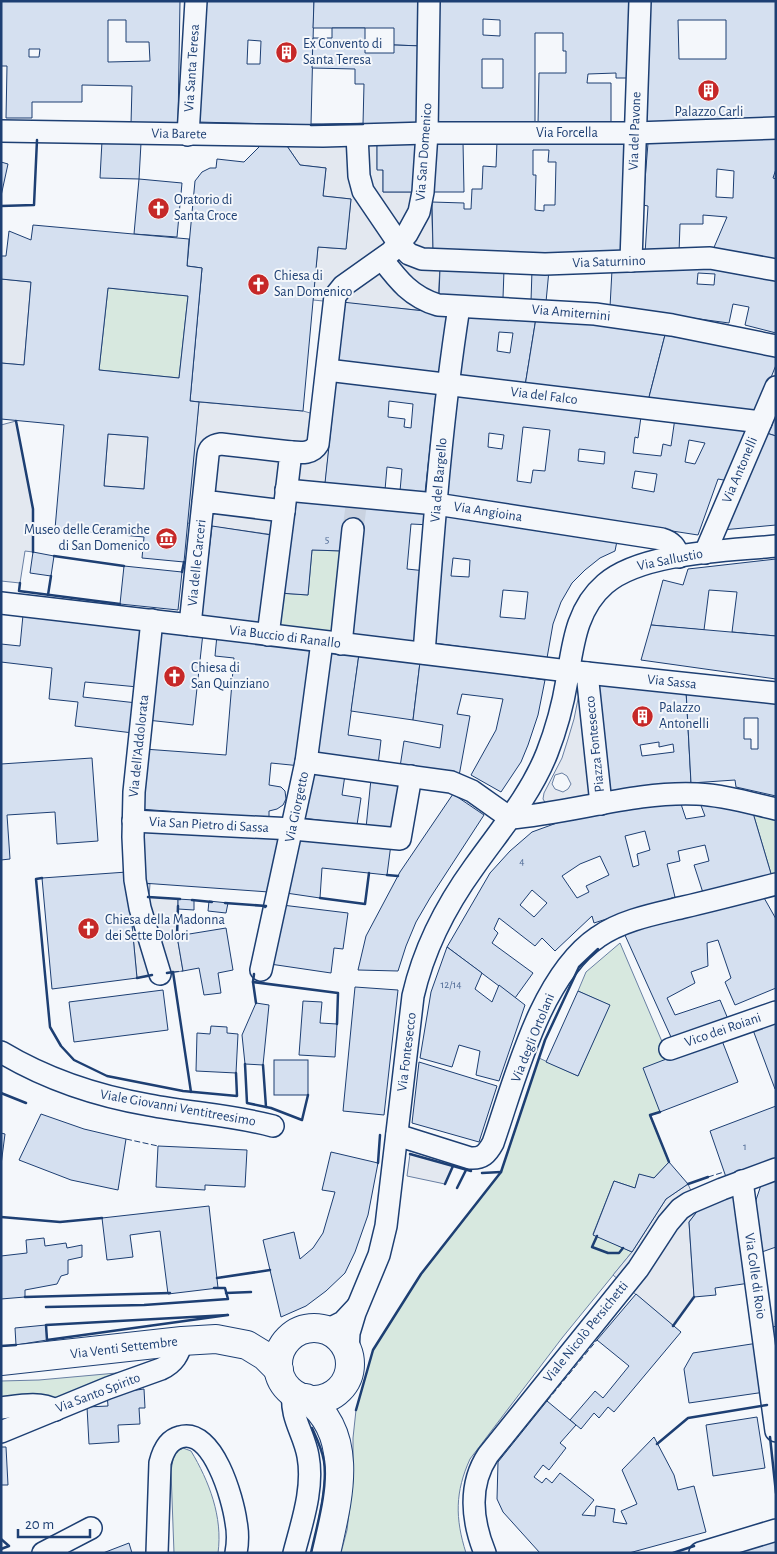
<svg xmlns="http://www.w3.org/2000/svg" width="777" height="1554" font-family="'Alegreya Sans',sans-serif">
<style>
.green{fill:#d7e8df;stroke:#687fa3}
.parking{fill:#e3e8f0;stroke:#687fa3;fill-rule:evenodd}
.building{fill:#d5e0f0;stroke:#1d3f73;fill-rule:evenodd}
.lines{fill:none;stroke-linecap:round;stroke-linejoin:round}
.street-tunnel{stroke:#c9d2e0;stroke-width:21;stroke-dasharray:21 11;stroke-linecap:butt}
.street-casing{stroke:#1d3f73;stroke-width:24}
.primary-casing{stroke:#1d3f73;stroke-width:30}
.street{stroke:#f4f7fb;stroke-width:21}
.primary{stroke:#f4f7fb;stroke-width:28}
.fence{stroke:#1d3f73;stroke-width:1;stroke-dasharray:6 2.5;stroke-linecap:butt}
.wall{stroke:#1d3f73;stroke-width:2.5}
.labels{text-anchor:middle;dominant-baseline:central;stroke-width:4;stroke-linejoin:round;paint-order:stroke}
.number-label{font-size:11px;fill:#4b6792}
.poi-label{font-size:14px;fill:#1d3f73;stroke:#f4f7fb;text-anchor:start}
.street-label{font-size:14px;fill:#1d3f73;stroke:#f4f7fb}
</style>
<rect width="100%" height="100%" fill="#f4f7fb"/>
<!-- green -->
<g class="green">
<polygon points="108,288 188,296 179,378 99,370"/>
<polygon points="312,550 343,551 335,636 275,627 279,593 308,595"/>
<polygon points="753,813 776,818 776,876 772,877"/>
<path d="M620 943 669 1058 660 1112 650 1116 669 1162 654 1178 639 1175 635 1188 614 1181 593 1234 632 1252 562 1338 470 1459C455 1492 455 1518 466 1553H341L347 1530 353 1481V1438L356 1410 373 1350 421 1274 501 1172 539 1058 578 1076 609 1005 578 991 586 972Z"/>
<polygon points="161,1369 73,1402 1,1402 1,1381 39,1380"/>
<path d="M183 1448 191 1451C209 1481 223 1517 218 1553H174L171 1471 174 1453Z"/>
</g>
<!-- parking -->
<g class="parking">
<polygon points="288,124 363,124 377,144 377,169 383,170 383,192 431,192 433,249 440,268 437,312 313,300 318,247 346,249 351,199 323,196 326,168 300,165 287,146"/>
<polygon points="1,279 31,282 24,365 1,363"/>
<polygon points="199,402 303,411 332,419 323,504 282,536 187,523"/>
<polygon points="16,421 33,509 33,552 25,551 20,583 1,581 1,425"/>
<polygon points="108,434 148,437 144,489 104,486"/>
<path d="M582 679 607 798 546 804 543 799 544 793 562 758 568 739 574 719ZM562 773 567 776 571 784 568 789 563 792 555 789 552 784 555 775Z"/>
<polygon points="127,872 142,883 150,884 149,897 178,899 177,936 183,971 137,978"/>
<polygon points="410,1154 453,1166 445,1184 407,1176"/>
<polygon points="688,1184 699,1209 689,1222 694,1297 673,1326 613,1275 632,1252 666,1199"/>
</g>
<!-- building -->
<g class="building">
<path d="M1 1H180L178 124H131L132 86 82 85V102H32V118H6L7 66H1ZM108 20H126V42H149L150 61 108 62ZM29 49H40L39 57H29Z"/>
<path d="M201 1H314L311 125 197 122ZM248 40 261 41 260 64H247Z"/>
<polygon points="314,1 423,1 423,46 394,45 394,28 313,28"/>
<path d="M435 1H631V78H616V73L588 74 587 83H611V125L538 124 539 73H566V51H563V33H535V123H434ZM483 19 500 20V36L483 35ZM482 59H503V88H482Z"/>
<path d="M647 1H776V122L641 124ZM678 20H726V59H679Z"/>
<polygon points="332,28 365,28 365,53 394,53 394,45 423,46 422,123 363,124 364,84 355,84 355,69 312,68 313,38 332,38"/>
<path d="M776 135V169L773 178 776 179V262L712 252 727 217 703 215V224H680L679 253 645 254 648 206 643 205 648 143ZM717 169 734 171 733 198 716 197Z"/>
<path d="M626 140 622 254 520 256 433 250 432 202 464 203V209H471L472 189H482L483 166 496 167 497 141ZM533 150H549L548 162H556L555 205H544V211L535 210 536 175H533Z"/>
<polygon points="102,141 141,143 139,179 100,178"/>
<polygon points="431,142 463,142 464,192 431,192"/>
<polygon points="377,144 417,144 416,192 383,192 383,170 377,170"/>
<polygon points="261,145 287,146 300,165 326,168 323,196 351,199 346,249 318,247 303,411 190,401 202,268 187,266 195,181 202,172 210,168 216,168 217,159 244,162"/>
<polygon points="1,162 8,164 1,196"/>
<polygon points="139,179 182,183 177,237 134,234"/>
<path d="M33 225 189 239 187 266 202 268 190 401 199 402 184 562 142 558 144 537 55 529 64 425 1 419V363L24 365 31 282 1 279V256H6L9 231 31 240ZM108 288 188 296 179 378 99 370ZM108 434 148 437 144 489 104 486Z"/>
<path d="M707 263 776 278V333L745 325 749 307 733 304 729 323 610 307 612 270ZM698 273 715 274 714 285 697 284Z"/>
<polygon points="440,268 504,270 503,298 439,296"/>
<polygon points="532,270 549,270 546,302 531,301"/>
<polygon points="342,302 452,314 445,376 335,364"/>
<path d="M465 313 536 318 525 386 457 377ZM499 332 513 333 510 353 497 351Z"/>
<polygon points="536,318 599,323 665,335 648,401 525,386"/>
<polygon points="665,335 776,355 776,365 756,415 648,401"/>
<path d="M336 381 436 393 425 493 400 491 402 469 387 467 385 490 325 483ZM389 401 413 404 411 428 404 427 405 419 388 417Z"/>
<path d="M458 395 641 417 638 438 635 437 633 453 661 456 663 444 671 446 675 418 752 428 729 481 718 479 698 535 446 496ZM523 427 550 430 545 471 533 470 531 483 517 481ZM489 433 504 435 502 449 488 447ZM689 440 705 443 695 464 685 462ZM579 449 605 452 604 464 578 461ZM635 471 657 474 654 492 632 488Z"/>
<polygon points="776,400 776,436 763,432"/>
<polygon points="763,432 776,436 776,525 722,530"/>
<polygon points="290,501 432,514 431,525 411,524 407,569 426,571 420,642 348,635 343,551 312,550 308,595 279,593"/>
<path d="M444 514 617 541 615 551 600 558 585 570 572 583 561 602 553 624 547 658 433 643ZM453 558 470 560 469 577 451 576ZM503 590 528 592 525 619 500 617Z"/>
<polygon points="212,526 278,536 264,626 201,617"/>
<polygon points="33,552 54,556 51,576 30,573"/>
<polygon points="776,559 776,636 732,632 737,592 709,590 704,630 651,625 663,580 683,585 688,569"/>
<polygon points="124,566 182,572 178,610 120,604"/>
<polygon points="23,615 145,628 138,687 85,682 83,697 137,703 133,733 75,726 78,702 49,699 52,668 1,662 1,644 20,646"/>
<polygon points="651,625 776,636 776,679 641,660"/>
<polygon points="157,628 203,633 193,725 147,720"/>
<polygon points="217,635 317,648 301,766 271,763 269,785 281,787 285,791 286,799 283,805 277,809 269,811 269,819 140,809 144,749 226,755 234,658 215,656"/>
<polygon points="325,649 359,654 348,735 381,740 378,765 311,757"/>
<polygon points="359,654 420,662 413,720 351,711"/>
<polygon points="420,662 545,680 538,715 528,745 521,762 501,792 471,775 496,730 503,699 462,694 457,714 470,716 459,776 400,767 404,741 440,748 443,725 413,720"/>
<path d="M594 681 686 690 691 783 607 798ZM659 742V747L673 744 674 752 642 756 640 745Z"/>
<path d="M686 690 776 700V796L736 787 735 780 691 783ZM744 718H758V749H751V739H744Z"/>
<polygon points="92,758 98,841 57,844 55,812 7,815 10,859 1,860 1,764"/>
<polygon points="309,770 345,775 342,795 361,798 357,825 302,818"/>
<polygon points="371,779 403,782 395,829 366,828"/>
<polygon points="453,794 484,815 430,898 416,922 406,946 398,971 358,970 366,936 400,872"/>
<path d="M658 801H680L686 819 705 816 700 803 753 813 772 877 705 899 694 865 709 861 705 845 678 851 680 861 667 864 675 897 594 923 592 916 555 951 542 938 535 946 499 918 494 929 498 933 492 943 533 973 515 998 447 947 490 873 510 851 532 832 565 820ZM645 831 650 850 637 854 639 865 633 867 625 836ZM600 856 609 875 586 886 589 892 577 898 562 876 580 864ZM532 890 547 903 534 917 520 905Z"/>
<polygon points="141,831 283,835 269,892 142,883"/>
<polygon points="298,836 391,844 387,875 322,868 320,898 286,893"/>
<polygon points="127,872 137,978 52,989 42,878"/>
<polygon points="763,896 776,919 776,988 735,1005 725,982 731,978 718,940 707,943 708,966 691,972 695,983 667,998 675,1015 720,1000 728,1019 671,1037 624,933"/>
<polygon points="178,899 194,900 194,910 178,909"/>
<polygon points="209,901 228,903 226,913 208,911"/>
<polygon points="282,905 348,913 343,949 334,948 331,973 270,964"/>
<polygon points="226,928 233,970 218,973 221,993 204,995 199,968 183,971 177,936"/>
<polygon points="447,947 482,973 475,989 492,1002 499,985 525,1005 499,1081 476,1075 480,1051 459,1045 452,1067 420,1058 431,992"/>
<polygon points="355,987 398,990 384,1115 343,1111"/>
<polygon points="163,990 168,1030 74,1042 69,1002"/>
<polygon points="578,991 610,1005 578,1076 546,1062"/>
<polygon points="303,1001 322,1002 320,1023 337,1024 335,1057 299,1055"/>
<polygon points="256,1003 269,1005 263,1065 245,1064 242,1035"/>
<polygon points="776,1021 776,1089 775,1089 753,1030"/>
<polygon points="211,1026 227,1027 227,1033 238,1034 236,1073 196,1071 197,1033 210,1034"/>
<polygon points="721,1038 738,1082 660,1112 643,1068"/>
<rect x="274" y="1060" width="34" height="35"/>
<polygon points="419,1062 497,1086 479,1142 412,1123"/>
<polygon points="776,1106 776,1162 727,1180 710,1131"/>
<polygon points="41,1114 84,1129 126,1139 118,1190 71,1180 19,1160"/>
<polygon points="1,1133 5,1134 1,1165"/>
<polygon points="158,1146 247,1150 245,1187 205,1185 205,1190 156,1187"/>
<polygon points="331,1152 378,1163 368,1215 355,1252 345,1273 326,1291 306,1306 281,1317 263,1240 294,1232 300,1259 313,1248 323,1233 335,1192 322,1190"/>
<polygon points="669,1162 688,1184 666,1199 632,1252 593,1235 614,1181 635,1188 639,1174 654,1178"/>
<polygon points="776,1177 776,1247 759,1253 756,1200 762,1182"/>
<polygon points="737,1189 750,1283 715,1288 716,1295 694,1297 689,1222 699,1209"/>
<polygon points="209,1206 218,1288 168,1294 160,1231 130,1235 133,1257 107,1260 102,1218"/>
<polygon points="44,1238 45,1246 66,1243 67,1248 82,1245 82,1257 68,1260 68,1274 61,1276 57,1284 25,1290 25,1297 1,1299 1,1256 27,1253 26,1240"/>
<polygon points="636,1294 681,1332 614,1412 608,1407 599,1418 594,1413 581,1429 570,1420 595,1391 603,1398 629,1366 597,1340"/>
<polygon points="46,1325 47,1340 16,1345 15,1328"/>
<polygon points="776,1326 776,1369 770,1328"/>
<polygon points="758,1343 765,1392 689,1403 684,1369 693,1353"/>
<polygon points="144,1389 145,1408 139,1408 140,1424 118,1425 119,1442 89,1444 87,1407 108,1406 107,1394"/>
<polygon points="547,1401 576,1425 560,1443 566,1448 549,1470 543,1465 534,1477 542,1483 546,1478 552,1483 560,1473 594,1500 582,1515 595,1516 596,1506 615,1509 613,1522 627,1524 621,1511 637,1504 622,1470 654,1437 674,1475 678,1490 694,1486 706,1532 629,1553 540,1553 503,1512 497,1499 498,1462"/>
<polygon points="757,1417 765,1468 713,1476 706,1425"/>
<polygon points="1,1447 6,1447 8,1485 1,1485"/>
<polygon points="776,1539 776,1553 724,1553"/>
<polygon points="129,1543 132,1553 103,1553"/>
</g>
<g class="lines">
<!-- street-tunnel -->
<polyline class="street-tunnel" points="353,529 356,507"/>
<defs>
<g id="street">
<polyline points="1,131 323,136 427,133 635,133 776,128"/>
<polyline points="188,135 196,1"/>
<polyline points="357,135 359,176 363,191 399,244 409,254 422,259 545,264 710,258 776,270"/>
<path d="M382 259C398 280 411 297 438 305L595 314 672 325 776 346"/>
<polyline points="631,261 640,1"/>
<polyline points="327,370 761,422"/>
<path d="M291 452C302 453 312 454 318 444L335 296 343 286 391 252 407 234 419 212 423 192 427 133 429 1"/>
<path d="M286 490 436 504 662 539C672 542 676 547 679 557"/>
<polyline points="705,553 776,387"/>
<polyline points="1,603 190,625 568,671 776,693"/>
<polyline points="152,620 134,792 133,837 135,880 140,908 160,974"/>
<path d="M190 625 208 455C209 447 214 445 221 444L291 452 284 511 203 501"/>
<polyline points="268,635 284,511"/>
<polyline points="341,644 353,529"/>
<path d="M424 653C433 537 441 422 459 307"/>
<polyline points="587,673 601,804"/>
<polyline points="306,762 451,782 472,791 510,818"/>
<path d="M510 818C572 813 636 791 697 794 723 795 750 803 776 809"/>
<polyline points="133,821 293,829 400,839 411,776"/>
<polyline points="261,970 306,762 322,642"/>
<polyline points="670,1049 776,1012"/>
<path d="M1 1052C46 1079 97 1096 149 1105 190 1113 232 1115 273 1126"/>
<path d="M397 1135 470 1158C482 1159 487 1154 493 1143 515 1080 540 976 598 937 622 920 655 914 684 907 714 900 745 892 776 884"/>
<polyline points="742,1181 776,1431"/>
<polyline points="327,1330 343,1322 357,1307"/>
<path d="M348 1352 349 1333 355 1313 379 1255 386 1226 413 996C424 948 445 907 474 867 500 830 530 796 547 753 556 730 563 704 567 680 573 645 576 609 605 584 642 552 727 551 776 546"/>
<path d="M293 1392C290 1418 304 1433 308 1456 314 1488 302 1522 294 1553"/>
<path d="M1 1408C18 1406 40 1401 55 1410"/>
<path d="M1 1432 108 1388 161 1369C174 1363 179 1354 182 1341"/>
<polyline points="43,1553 91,1528"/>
<path d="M157 1553 160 1463C163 1451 168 1440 180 1437 213 1427 233 1499 236 1522 238 1532 238 1542 236 1553"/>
<path d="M485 1553C472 1521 468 1485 488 1455L638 1269 668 1223 680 1209 689 1203 722 1189 776 1169"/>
<polyline points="700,1553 776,1530"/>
</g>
<g id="primary">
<circle cx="314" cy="1364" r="36"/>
<polyline points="1,1361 182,1341 216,1339 247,1345 265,1356 279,1370"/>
<path d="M306 1398C357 1435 337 1502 326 1553"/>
</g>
</defs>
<!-- street casing -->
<use href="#street" class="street-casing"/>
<!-- primary casing -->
<use href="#primary" class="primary-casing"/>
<!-- street -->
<use href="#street" class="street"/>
<!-- primary -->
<use href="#primary" class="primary"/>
<!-- fence -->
<g class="fence">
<polyline points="173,972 183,971"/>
<polyline points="126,1139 158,1146"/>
<polyline points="708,1177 724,1172"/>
<polyline points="547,1401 597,1340"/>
</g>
<!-- wall -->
<g class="wall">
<polyline points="311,125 363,124"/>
<polyline points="1,206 34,205 37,140"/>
<polyline points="16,421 33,509 33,552"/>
<polyline points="54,556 124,566"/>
<polyline points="182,572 184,562"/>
<polyline points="20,583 19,591 120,604"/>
<polyline points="48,595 51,576"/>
<polyline points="387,875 398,876"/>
<polyline points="42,878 36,879 50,1027 61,1046 74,1060 107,1076 183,1091 237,1096 236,1073"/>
<polyline points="148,897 180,899"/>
<polyline points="320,898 365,904 369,873"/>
<polyline points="192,900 212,902"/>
<polyline points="225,903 266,906 265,907"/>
<polyline points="177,936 178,906"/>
<polyline points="167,973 173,972 191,1092"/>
<polyline points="254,974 253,982 256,1003"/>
<polyline points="137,978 152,975"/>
<polyline points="253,982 338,993 337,1024"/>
<polyline points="245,1064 247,1103 271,1108 302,1120 308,1095"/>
<polyline points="263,1065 266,1107"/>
<polyline points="1,1093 26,1103"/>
<polyline points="660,1112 650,1115 669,1162"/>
<polyline points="410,1154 471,1171"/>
<polyline points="378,1163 380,1135"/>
<polyline points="482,1173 501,1172"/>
<polyline points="445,1184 453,1166"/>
<polyline points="688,1184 708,1177"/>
<polyline points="457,1188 466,1170"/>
<polyline points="1,1217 60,1222 102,1218"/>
<polyline points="597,1236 592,1247 608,1253 619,1253 623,1248"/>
<polyline points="217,1278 270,1270"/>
<polyline points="226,1293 251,1292"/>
<polyline points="25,1297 170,1293"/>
<polyline points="46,1307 144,1305 228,1299 225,1288 214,1288"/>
<polygon points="228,1315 47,1340 46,1325"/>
<polyline points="673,1326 694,1297"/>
<polyline points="1,1346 16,1345"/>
<polyline points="356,1410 373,1350 421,1274 501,1172 545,1040 579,967 598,949"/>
<polyline points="770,1437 776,1493"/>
<polyline points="657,1444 688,1418 767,1405"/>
<polyline points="1,1539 9,1546 1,1549"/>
<path d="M311 1553C317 1526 328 1488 324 1461 322 1449 317 1439 312 1428"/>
<polyline points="673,1553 694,1546"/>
</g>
</g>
<!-- icons -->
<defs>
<symbol id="building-disc" viewBox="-11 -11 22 22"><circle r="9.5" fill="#c62828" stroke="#f4f7fb"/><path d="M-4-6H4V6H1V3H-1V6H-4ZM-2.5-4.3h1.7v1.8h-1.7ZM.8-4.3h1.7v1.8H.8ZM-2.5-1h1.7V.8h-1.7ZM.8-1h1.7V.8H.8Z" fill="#fff"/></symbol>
<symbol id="church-disc" viewBox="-11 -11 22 22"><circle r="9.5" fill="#c62828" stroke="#f4f7fb"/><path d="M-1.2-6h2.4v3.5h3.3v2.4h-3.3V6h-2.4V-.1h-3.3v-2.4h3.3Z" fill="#fff"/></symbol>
<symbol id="museum-disc" viewBox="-11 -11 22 22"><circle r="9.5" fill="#c62828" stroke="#f4f7fb"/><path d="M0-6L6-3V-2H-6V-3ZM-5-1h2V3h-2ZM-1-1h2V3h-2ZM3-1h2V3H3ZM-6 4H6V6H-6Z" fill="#fff"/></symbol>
</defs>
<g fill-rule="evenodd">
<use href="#building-disc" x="274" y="40" width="25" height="25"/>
<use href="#building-disc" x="696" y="78" width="25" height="25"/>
<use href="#church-disc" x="146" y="196" width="25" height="25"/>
<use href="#church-disc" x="246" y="272" width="25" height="25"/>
<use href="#museum-disc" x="154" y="526" width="25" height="25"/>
<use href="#church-disc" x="162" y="664" width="25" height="25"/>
<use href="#building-disc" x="630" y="704" width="25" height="25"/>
<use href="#church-disc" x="76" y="916" width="25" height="25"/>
</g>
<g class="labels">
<!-- number labels -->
<g class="number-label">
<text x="327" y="539">5</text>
<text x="522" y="861">4</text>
<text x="451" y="984">12/14</text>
<text x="745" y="1146">1</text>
</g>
<!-- poi labels -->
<g class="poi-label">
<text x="303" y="44">Ex Convento di<tspan x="303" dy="16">Santa Teresa</tspan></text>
<text x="709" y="112" text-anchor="middle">Palazzo Carli</text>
<text x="174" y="200">Oratorio di<tspan x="174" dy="16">Santa Croce</tspan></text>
<text x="274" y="276">Chiesa di<tspan x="274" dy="16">San Domenico</tspan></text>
<text x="150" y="530" text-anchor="end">Museo delle Ceramiche<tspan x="150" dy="16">di San Domenico</tspan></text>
<text x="191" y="668">Chiesa di<tspan x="191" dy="16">San Quinziano</tspan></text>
<text x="659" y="708">Palazzo<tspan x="659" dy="16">Antonelli</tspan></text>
<text x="105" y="920">Chiesa della Madonna<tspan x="105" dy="16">dei Sette Dolori</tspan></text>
</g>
<!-- street labels -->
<g class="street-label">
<text transform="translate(192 68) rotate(-86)">Via Santa Teresa</text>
<text transform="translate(635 131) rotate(-88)">Via del Pavone</text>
<text x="567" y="133">Via Forcella</text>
<text transform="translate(179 134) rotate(1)">Via Barete</text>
<text transform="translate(424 152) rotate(-86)">Via San Domenico</text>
<text transform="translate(609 262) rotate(-2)">Via Saturnino</text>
<text transform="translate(571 313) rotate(5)">Via Amiternini</text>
<text transform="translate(544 396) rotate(7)">Via del Falco</text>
<text transform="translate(740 470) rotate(-67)">Via Antonelli</text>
<text transform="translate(439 480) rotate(-85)">Via del Bargello</text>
<text transform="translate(488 512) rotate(9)">Via Angioina</text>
<text transform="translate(670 560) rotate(-11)">Via Sallustio</text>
<text transform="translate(197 563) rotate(-84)">Via delle Carceri</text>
<text transform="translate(285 637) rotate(7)">Via Buccio di Ranallo</text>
<text transform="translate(672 682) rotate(6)">Via Sassa</text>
<text transform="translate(595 744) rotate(-96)">Piazza Fontesecco</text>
<text transform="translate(139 746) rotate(-84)">Via dell'Addolorata</text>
<text transform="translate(297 807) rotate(-78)">Via Giorgetto</text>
<text transform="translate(209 825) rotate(3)">Via San Pietro di Sassa</text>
<text transform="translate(723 1030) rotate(-19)">Vico dei Roiani</text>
<text transform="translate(533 1038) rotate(-68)">Via degli Ortolani</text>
<text transform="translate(407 1052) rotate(-83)">Via Fontesecco</text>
<text transform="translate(178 1108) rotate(10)">Viale Giovanni Ventitreesimo</text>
<text transform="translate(755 1276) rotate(82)">Via Colle di Roio</text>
<text transform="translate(586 1332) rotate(-51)">Viale Nicolò Persichetti</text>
<text transform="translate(124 1348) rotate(-7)">Via Venti Settembre</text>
<text transform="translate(98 1393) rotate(-21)">Via Santo Spirito</text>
</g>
</g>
<!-- border -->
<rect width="777" height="1554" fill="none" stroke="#1d3f73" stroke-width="5"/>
<!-- scale -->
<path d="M18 1529v8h72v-8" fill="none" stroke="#1d3f73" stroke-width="2.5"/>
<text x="25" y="1529" font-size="15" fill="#1d3f73" stroke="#f4f7fb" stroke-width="4" paint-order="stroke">20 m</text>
</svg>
